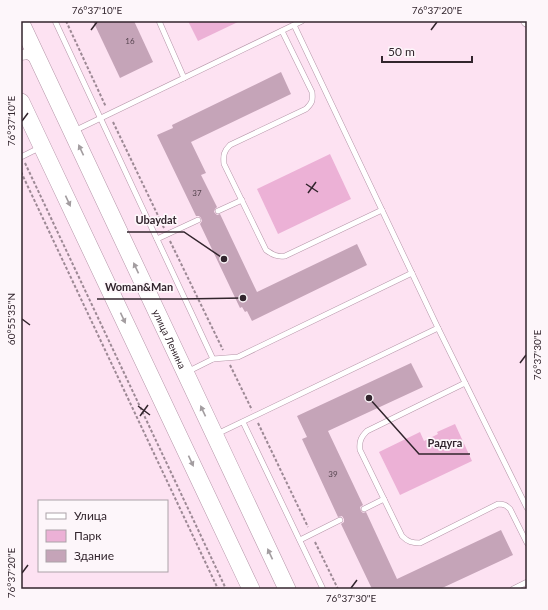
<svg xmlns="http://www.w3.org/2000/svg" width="548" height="610" font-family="Lato,sans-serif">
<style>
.green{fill:#ecb1d6}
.building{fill:#c5a4b8}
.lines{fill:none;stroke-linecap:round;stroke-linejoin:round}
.lane-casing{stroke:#b595a8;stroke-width:6}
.street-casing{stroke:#b595a8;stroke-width:11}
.primary-casing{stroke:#b595a8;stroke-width:18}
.path{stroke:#9d8995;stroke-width:2;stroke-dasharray:3 2;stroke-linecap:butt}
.lane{stroke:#fff;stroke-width:5}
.street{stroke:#fff;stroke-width:10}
.primary{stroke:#fff;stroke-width:17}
.oneway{fill:#a39da0}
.ticks{fill:none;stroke:#32252d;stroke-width:1.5}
.labels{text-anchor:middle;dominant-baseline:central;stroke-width:3.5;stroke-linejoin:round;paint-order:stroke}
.number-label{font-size:8px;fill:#574550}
.street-label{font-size:10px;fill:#32252d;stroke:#fdf6fa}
.leader{fill:none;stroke:#32252d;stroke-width:1.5}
.callout-dot{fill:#32252d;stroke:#fdf6fa;stroke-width:1.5}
.callout-label{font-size:11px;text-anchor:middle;font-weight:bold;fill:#32252d;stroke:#fdf6fa;stroke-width:3.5;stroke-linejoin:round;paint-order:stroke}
.neatline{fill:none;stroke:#32252d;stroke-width:1.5}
.ticks-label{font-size:10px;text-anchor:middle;fill:#32252d}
</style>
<rect width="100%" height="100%" fill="#fde2f2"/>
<!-- green -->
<g class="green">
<polygon points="188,21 240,21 198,41"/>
<polygon points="330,154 351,199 278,234 257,189"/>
<polygon points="455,424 472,461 400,495 379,452 420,432 424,441 438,434 437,432"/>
</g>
<!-- building -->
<g class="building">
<polygon points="93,21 134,21 153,62 120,78"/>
<polygon points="281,72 291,94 191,142 206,173 201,175 217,207 215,209 214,212 217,215 220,214 257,292 357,244 367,265 252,321 247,311 245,312 242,307 240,308 200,224 202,221 201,218 199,216 196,216 157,135 173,128 172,125"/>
<polygon points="411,363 423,387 328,431 363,505 360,507 361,511 363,513 366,512 397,579 501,530 513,555 440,589 372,589 341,524 344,522 344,519 342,516 338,517 302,439 307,437 297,416"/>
</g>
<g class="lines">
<defs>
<g id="lane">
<polyline points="55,21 213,359"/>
<polyline points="159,21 184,78"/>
<polyline points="294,25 438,328 527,508"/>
<path d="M282 31 312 92C313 101 312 103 306 109L230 145C224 151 223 155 224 164L266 250C273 255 277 257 285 256L382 210"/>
<polyline points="74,131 302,21"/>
<polyline points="21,157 39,148"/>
<polyline points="218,211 242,200"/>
<polyline points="157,239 198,220"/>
<polyline points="187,372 213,359 238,357 412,273"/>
<path d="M465 383 367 431C361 437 359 441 360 450L402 536C408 542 412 543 420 543L498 504C504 504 506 505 510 509L527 543"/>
<polyline points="243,422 323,589"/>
<polyline points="217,434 438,328"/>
<polyline points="364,509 384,499"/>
<polyline points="300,540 340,520"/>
<polyline points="513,589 527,582"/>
</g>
<g id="street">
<polyline points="526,21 527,22"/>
<polyline points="21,55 28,54 38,60"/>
</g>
<g id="primary">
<path id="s1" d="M21 23 287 589"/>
<polyline points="21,102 251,589"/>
</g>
</defs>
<!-- lane casing -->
<use href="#lane" class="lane-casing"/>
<!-- street casing -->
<use href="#street" class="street-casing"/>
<!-- primary casing -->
<use href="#primary" class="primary-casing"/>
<!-- path -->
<g class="path">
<polyline points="66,21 106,107"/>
<polyline points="113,122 164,228"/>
<polyline points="25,163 226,589"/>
<polyline points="21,172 218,589"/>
<polyline points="170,241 223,350"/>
<polyline points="230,365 252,410"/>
<polyline points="258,423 308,527"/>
<polyline points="315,542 338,589"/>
</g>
<!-- lane -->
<use href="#lane" class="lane"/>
<!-- street -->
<use href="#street" class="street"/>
<!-- primary -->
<use href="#primary" class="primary"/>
</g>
<!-- one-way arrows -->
<defs><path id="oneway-solid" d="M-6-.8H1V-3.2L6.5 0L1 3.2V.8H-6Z"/></defs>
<g class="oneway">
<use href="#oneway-solid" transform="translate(81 150) rotate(-115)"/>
<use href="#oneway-solid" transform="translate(68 201) rotate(65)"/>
<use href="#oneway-solid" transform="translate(136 268) rotate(-115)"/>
<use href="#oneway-solid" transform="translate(123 318) rotate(65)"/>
<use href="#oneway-solid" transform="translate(203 411) rotate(-115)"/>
<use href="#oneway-solid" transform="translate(191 461) rotate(65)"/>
<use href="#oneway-solid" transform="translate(270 554) rotate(-115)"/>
</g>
<!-- ticks -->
<path class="ticks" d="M91 30 97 22M431 30 437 22M22 121 28 113M306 184 318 192M308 193 316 182M22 319 30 325M520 363 526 355M138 406 150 415M140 416 148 405M22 573 28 565M351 588 357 580"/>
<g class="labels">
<!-- number labels -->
<g class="number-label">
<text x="130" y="41">16</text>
<text x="197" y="193">37</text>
<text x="333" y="474">39</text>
</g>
<!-- street labels -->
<g class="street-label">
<text stroke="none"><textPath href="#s1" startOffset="349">улица Ленина</textPath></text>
</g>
</g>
<!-- callouts -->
<path class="leader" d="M224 259L184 232H127M243 298L181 299H97M369 398L419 454H470"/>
<g class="callout-dot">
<circle cx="224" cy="259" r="4"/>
<circle cx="243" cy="298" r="4"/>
<circle cx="369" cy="398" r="4"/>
</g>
<g class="callout-label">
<text x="156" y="224">Ubaydat</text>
<text x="139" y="291">Woman&amp;Man</text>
<text x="445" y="447">Радуга</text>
</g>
<!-- border -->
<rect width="548" height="610" fill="none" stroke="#fdf6fa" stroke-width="44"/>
<!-- legend -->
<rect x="38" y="500" width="130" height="72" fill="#fdf6fa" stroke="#aca2a8"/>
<rect x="46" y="513" width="20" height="6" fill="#ffffff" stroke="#aca2a8"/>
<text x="74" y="520" font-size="12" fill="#32252d">Улица</text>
<rect x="46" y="530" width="20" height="12" fill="#ecb1d6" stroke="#aca2a8"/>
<text x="74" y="540" font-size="12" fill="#32252d">Парк</text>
<rect x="46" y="550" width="20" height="12" fill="#c5a4b8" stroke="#aca2a8"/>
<text x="74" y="560" font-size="12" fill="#32252d">Здание</text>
<!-- scale -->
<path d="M382 56v6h90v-6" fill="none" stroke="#32252d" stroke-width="2"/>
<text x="388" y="56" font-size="12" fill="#32252d" stroke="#fdf6fa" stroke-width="3" paint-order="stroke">50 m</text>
<rect x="22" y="22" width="504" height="566" class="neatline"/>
<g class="ticks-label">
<text x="97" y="14">76°37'10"E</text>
<text x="437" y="14">76°37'20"E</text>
<text transform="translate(11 121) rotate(-90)" y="4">76°37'10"E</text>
<text transform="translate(11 319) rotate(-90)" y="4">60°55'35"N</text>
<text transform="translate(537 355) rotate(-90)" y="4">76°37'30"E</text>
<text transform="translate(11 573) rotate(-90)" y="4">76°37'20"E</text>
<text x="351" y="602">76°37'30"E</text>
</g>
</svg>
